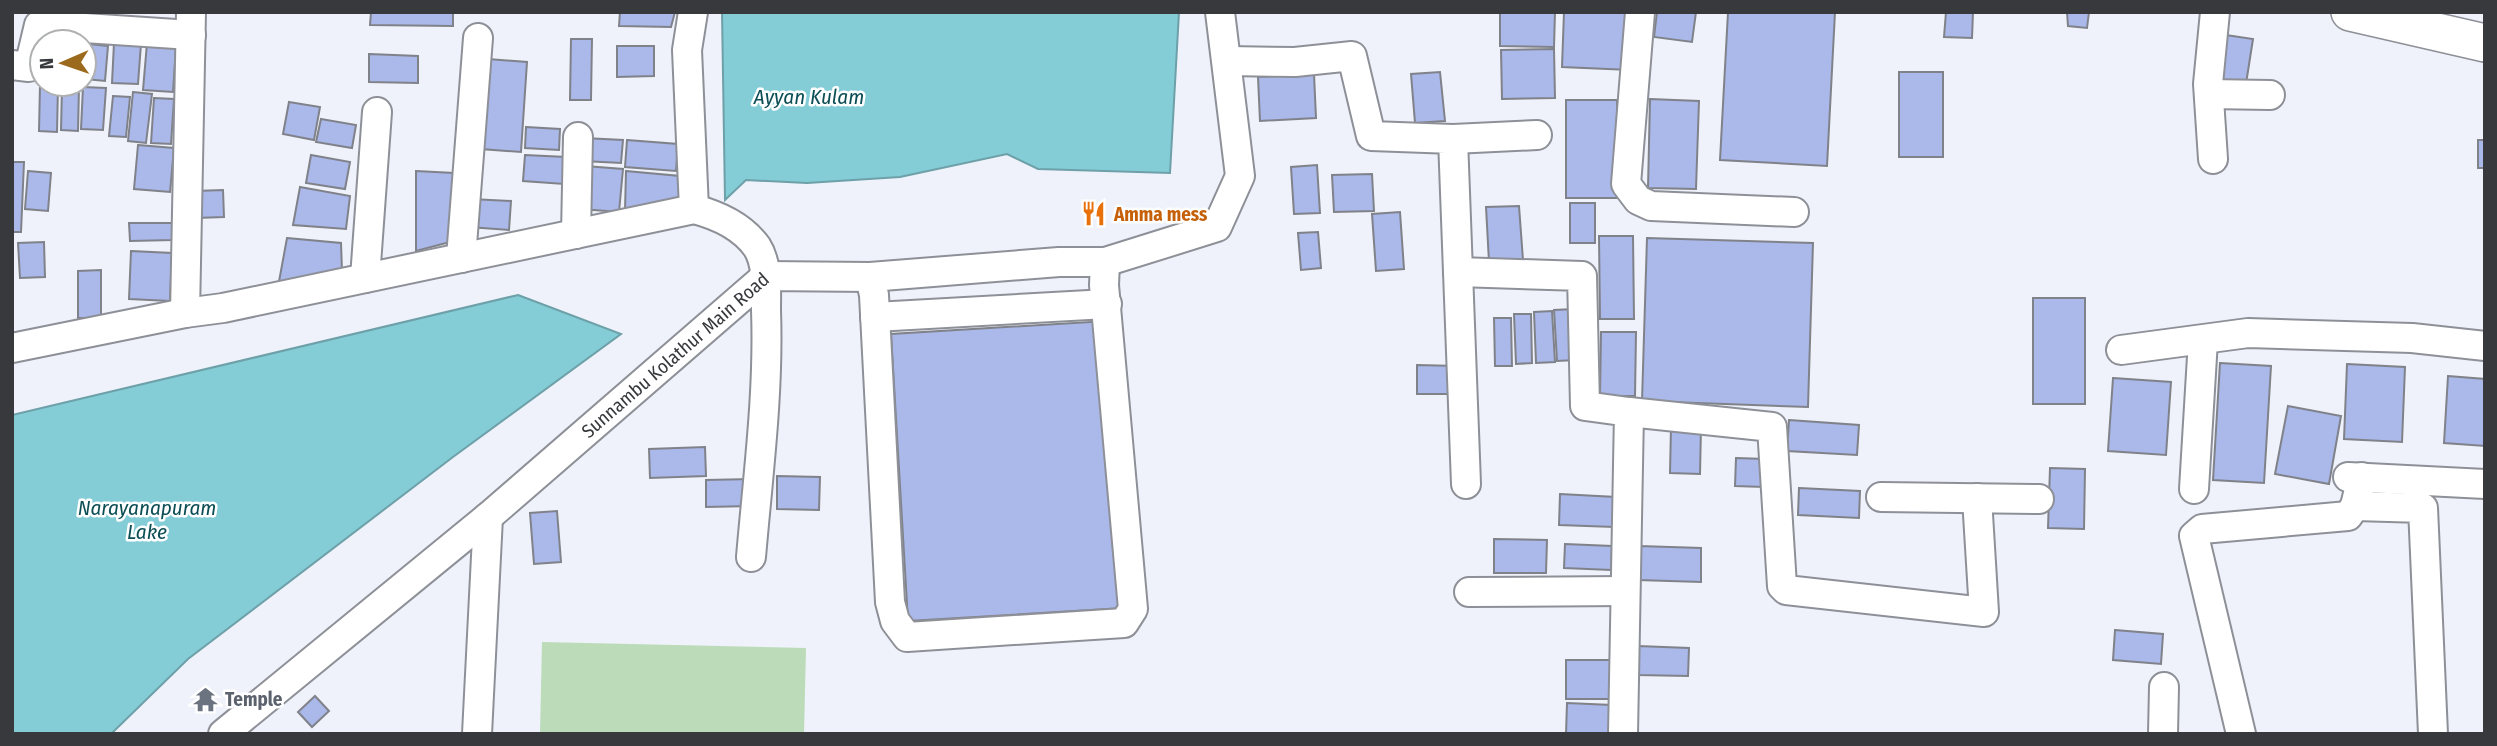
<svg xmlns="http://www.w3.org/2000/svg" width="2497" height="746" font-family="'Fira Sans Condensed',sans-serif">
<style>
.green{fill:#bbdbb9}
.water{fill:#84ccd6;stroke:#6da0a8;stroke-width:2}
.building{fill:#aab8ea;stroke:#80828a;stroke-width:2}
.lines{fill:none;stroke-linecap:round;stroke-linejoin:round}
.minor-casing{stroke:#8e9098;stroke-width:32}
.major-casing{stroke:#8e9098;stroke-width:40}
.minor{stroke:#fff;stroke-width:28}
.major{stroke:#fff;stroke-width:37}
.labels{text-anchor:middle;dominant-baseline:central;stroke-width:5;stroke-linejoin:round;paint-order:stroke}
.food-label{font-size:19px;font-weight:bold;fill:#c56008;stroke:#fff;text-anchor:start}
.street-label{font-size:19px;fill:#38393d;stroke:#fff}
.worship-label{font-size:19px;font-weight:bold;fill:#5b616d;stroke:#fff;text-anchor:start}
.water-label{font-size:21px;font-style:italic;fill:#0c4e55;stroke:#fff}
</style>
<rect width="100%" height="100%" fill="#eff2fa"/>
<!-- green -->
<polygon class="green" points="542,642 806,648 804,734 540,734"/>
<!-- water -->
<g class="water">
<polygon points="1179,12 1170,173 1038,169 1007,154 900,177 807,183 746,180 725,200 722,12"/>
<polygon points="518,295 621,334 453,457 188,659 111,734 12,734 12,415"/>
</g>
<!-- building -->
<g class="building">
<polygon points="371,12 453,12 453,26 370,25"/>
<polygon points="620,12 675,12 671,27 619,26"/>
<polygon points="1500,12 1555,12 1554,47 1500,46"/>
<polygon points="1564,12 1632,12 1630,70 1562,67"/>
<polygon points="1657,12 1696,12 1692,42 1654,37"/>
<polygon points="1728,12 1835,12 1827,166 1720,160"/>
<polygon points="1946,12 1973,12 1972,38 1944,37"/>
<polygon points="2067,12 2089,12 2087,28 2068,26"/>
<polygon points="2226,35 2253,39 2245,90 2218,86"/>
<polygon points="571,39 592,39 591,100 570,100"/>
<polygon points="114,43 141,44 138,84 112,83"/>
<polygon points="147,43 176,46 173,92 143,90"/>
<polygon points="89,44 108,46 105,81 86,79"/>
<polygon points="617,46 654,46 654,76 617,77"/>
<polygon points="1554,49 1555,98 1502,99 1501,50"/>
<polygon points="369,54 418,56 418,83 369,82"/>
<polygon points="488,59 527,62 521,152 481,149"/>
<polygon points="1440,72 1445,121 1415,123 1411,74"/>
<rect x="1899" y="72" width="44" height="85"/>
<polygon points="1314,74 1316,118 1260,121 1258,77"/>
<polygon points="40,85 58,85 57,132 39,131"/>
<polygon points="62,86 79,87 78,131 61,130"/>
<polygon points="83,87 106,88 103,130 81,129"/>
<polygon points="133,92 152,94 146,143 128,141"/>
<polygon points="113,96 130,97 126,137 109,136"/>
<polygon points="154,98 174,99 171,144 151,143"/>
<polygon points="1650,99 1699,101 1696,189 1648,188"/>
<rect x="1566" y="100" width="51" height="98"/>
<polygon points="289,102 320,107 314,140 283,134"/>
<polygon points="321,119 356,125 352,148 316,142"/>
<polygon points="526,127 560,129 559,150 525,148"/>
<polygon points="584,138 623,140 621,163 583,161"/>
<polygon points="627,140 678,144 676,171 625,167"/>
<rect x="2478" y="140" width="7" height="28"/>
<polygon points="138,145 174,148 170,192 134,189"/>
<polygon points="311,155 350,162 345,189 306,183"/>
<polygon points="525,155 566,157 564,184 523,181"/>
<polygon points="12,162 24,162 21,232 12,232"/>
<polygon points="1317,165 1320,213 1294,214 1291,167"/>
<polygon points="585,166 623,169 619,212 581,209"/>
<polygon points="28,171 51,173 48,211 25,209"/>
<polygon points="416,171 454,173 450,242 416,251"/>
<polygon points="626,171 680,176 681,200 625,210"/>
<polygon points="1372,174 1374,211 1334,212 1332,175"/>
<polygon points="300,187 350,196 346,229 293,225"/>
<polygon points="223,190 224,217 196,218 195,191"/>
<polygon points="471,199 511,201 509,230 469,227"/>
<rect x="1570" y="203" width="25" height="40"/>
<polygon points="1519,206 1523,260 1489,262 1486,207"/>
<polygon points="1400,212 1404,269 1376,271 1372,214"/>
<polygon points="129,223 173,223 173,240 130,241"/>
<polygon points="1318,232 1321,268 1301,270 1298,233"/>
<polygon points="1599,236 1633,236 1634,319 1600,319"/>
<polygon points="287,238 341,243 342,271 278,287"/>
<polygon points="1647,238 1813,243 1808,407 1642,401"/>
<polygon points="44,242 45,277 20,278 18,243"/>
<polygon points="131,251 172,253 170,301 129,299"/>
<polygon points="101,270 101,318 78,318 78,271"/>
<rect x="2033" y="298" width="52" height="106"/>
<polygon points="1574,309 1576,360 1557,361 1554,310"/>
<polygon points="1552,311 1555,362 1536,363 1534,312"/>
<polygon points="1514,314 1531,314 1532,363 1516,364"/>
<polygon points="1494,318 1511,318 1512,366 1495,366"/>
<polygon points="1107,321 1124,608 908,621 891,334"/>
<polygon points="1601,332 1636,332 1635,396 1600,396"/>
<polygon points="2220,363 2271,366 2264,483 2213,480"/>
<polygon points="2347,364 2405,367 2402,442 2344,439"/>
<polygon points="1417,365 1457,366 1457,394 1417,394"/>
<polygon points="2448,376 2485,379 2485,446 2444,443"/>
<polygon points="2113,378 2171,382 2166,455 2108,451"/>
<polygon points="2288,406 2341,416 2329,484 2275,474"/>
<polygon points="1789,420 1859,425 1857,455 1787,451"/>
<polygon points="1671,427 1701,427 1700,474 1670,473"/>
<polygon points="705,447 706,476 650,478 649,449"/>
<polygon points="1736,458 1765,459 1764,487 1735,486"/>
<polygon points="2050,468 2085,469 2084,529 2048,528"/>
<polygon points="777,476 820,477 819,510 777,509"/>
<polygon points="753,479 753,506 706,507 706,480"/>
<polygon points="1799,488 1860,491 1859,518 1798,515"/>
<polygon points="1560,494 1616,497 1614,527 1559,525"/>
<polygon points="557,511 561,562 534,564 530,513"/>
<polygon points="1494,539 1547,540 1546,573 1494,573"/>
<polygon points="1565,544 1612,546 1611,570 1564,568"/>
<polygon points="1639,546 1701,548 1701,582 1638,580"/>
<polygon points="2115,630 2163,634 2161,664 2113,660"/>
<polygon points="1638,646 1689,648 1688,676 1637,675"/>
<polygon points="1566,660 1612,660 1611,699 1566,699"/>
<polygon points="315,696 329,711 312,727 298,712"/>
<polygon points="1567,703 1612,705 1610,734 1566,734"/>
</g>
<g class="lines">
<defs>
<g id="minor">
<polyline points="693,12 687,50 694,209"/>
<polyline points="1640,12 1626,184 1638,200 1651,206 1794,212"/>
<polyline points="1227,61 1295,62 1352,56 1371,136 1453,139 1458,272 1582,276 1585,406 1629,412 1623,734"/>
<polyline points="12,65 29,67 39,25 191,35"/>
<polyline points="2209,94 2270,95"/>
<polyline points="1453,139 1537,135"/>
<polyline points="2213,159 2208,84 2215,12"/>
<polyline points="576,234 578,137"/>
<polyline points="461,258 478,38"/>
<polyline points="1458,272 1466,484"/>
<polyline points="870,277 874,295 890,602 895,621 907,637 1124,623 1133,609 1104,285 1105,262"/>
<polyline points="365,278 377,112"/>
<polyline points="185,313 191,12"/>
<polyline points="875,317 1107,304"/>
<path d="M12 348 185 313 223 308 694 209C717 215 742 226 757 247 768 264 766 291 766 310 769 393 758 475 751 557"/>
<polyline points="2121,350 2248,333 2412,338 2485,346"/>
<polyline points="1629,412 1772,427 1782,586 1786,590 1984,612 1977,498"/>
<polyline points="2348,477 2485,484"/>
<polyline points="2194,489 2203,340"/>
<polyline points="1881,497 2039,499"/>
<polyline points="2355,506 2423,508 2433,734"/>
<polyline points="1469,592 1625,591"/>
<path id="s1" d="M223 734 488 517 766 276 870 277 1059 262H1105L1217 227 1240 176 1220 12"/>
<polyline points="477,734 488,517"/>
<polyline points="2163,734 2164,687"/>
<polyline points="2241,734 2194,536 2202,529 2348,516 2355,506 2362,477"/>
</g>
<polyline id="major" points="2350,12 2485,43"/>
</defs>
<!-- minor casing -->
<use href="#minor" class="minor-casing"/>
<!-- major casing -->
<use href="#major" class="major-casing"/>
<!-- minor -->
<use href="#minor" class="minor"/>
<!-- major -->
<use href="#major" class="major"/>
</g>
<!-- icons -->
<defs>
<symbol id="restaurant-bare" viewBox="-9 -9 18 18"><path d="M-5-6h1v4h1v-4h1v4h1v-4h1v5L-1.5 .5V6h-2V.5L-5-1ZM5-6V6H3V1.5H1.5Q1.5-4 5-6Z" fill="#e8710a" stroke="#fff" stroke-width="2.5" paint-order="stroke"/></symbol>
<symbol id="temple-bare" viewBox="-9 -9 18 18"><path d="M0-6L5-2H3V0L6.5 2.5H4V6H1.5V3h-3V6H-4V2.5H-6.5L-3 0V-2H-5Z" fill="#6b7280" stroke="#fff" stroke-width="2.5" paint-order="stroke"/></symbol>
</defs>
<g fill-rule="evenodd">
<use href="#restaurant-bare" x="1076" y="196" width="35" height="35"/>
<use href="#temple-bare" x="188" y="682" width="35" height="35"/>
</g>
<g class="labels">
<!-- food labels -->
<g class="food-label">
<text x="1114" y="214">Amma mess</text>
</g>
<!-- street labels -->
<g class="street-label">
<text stroke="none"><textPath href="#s1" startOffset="590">Sunnambu Kolathur Main Road</textPath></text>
</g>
<!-- worship labels -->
<g class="worship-label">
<text x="225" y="699">Temple</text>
</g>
<!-- water labels -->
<g class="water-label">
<text x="809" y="97">Ayyan Kulam</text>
<text x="147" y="508">Narayanapuram<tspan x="147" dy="24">Lake</tspan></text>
</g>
</g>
<!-- border -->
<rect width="2497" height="746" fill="none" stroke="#38393d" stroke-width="28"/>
<!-- north arrow -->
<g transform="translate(63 63) rotate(268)"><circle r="33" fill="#ffffff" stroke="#afb0b1" stroke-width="2"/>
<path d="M0-5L12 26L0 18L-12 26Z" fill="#9b6a1d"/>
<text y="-10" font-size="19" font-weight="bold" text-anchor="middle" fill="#38393d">N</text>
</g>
</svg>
